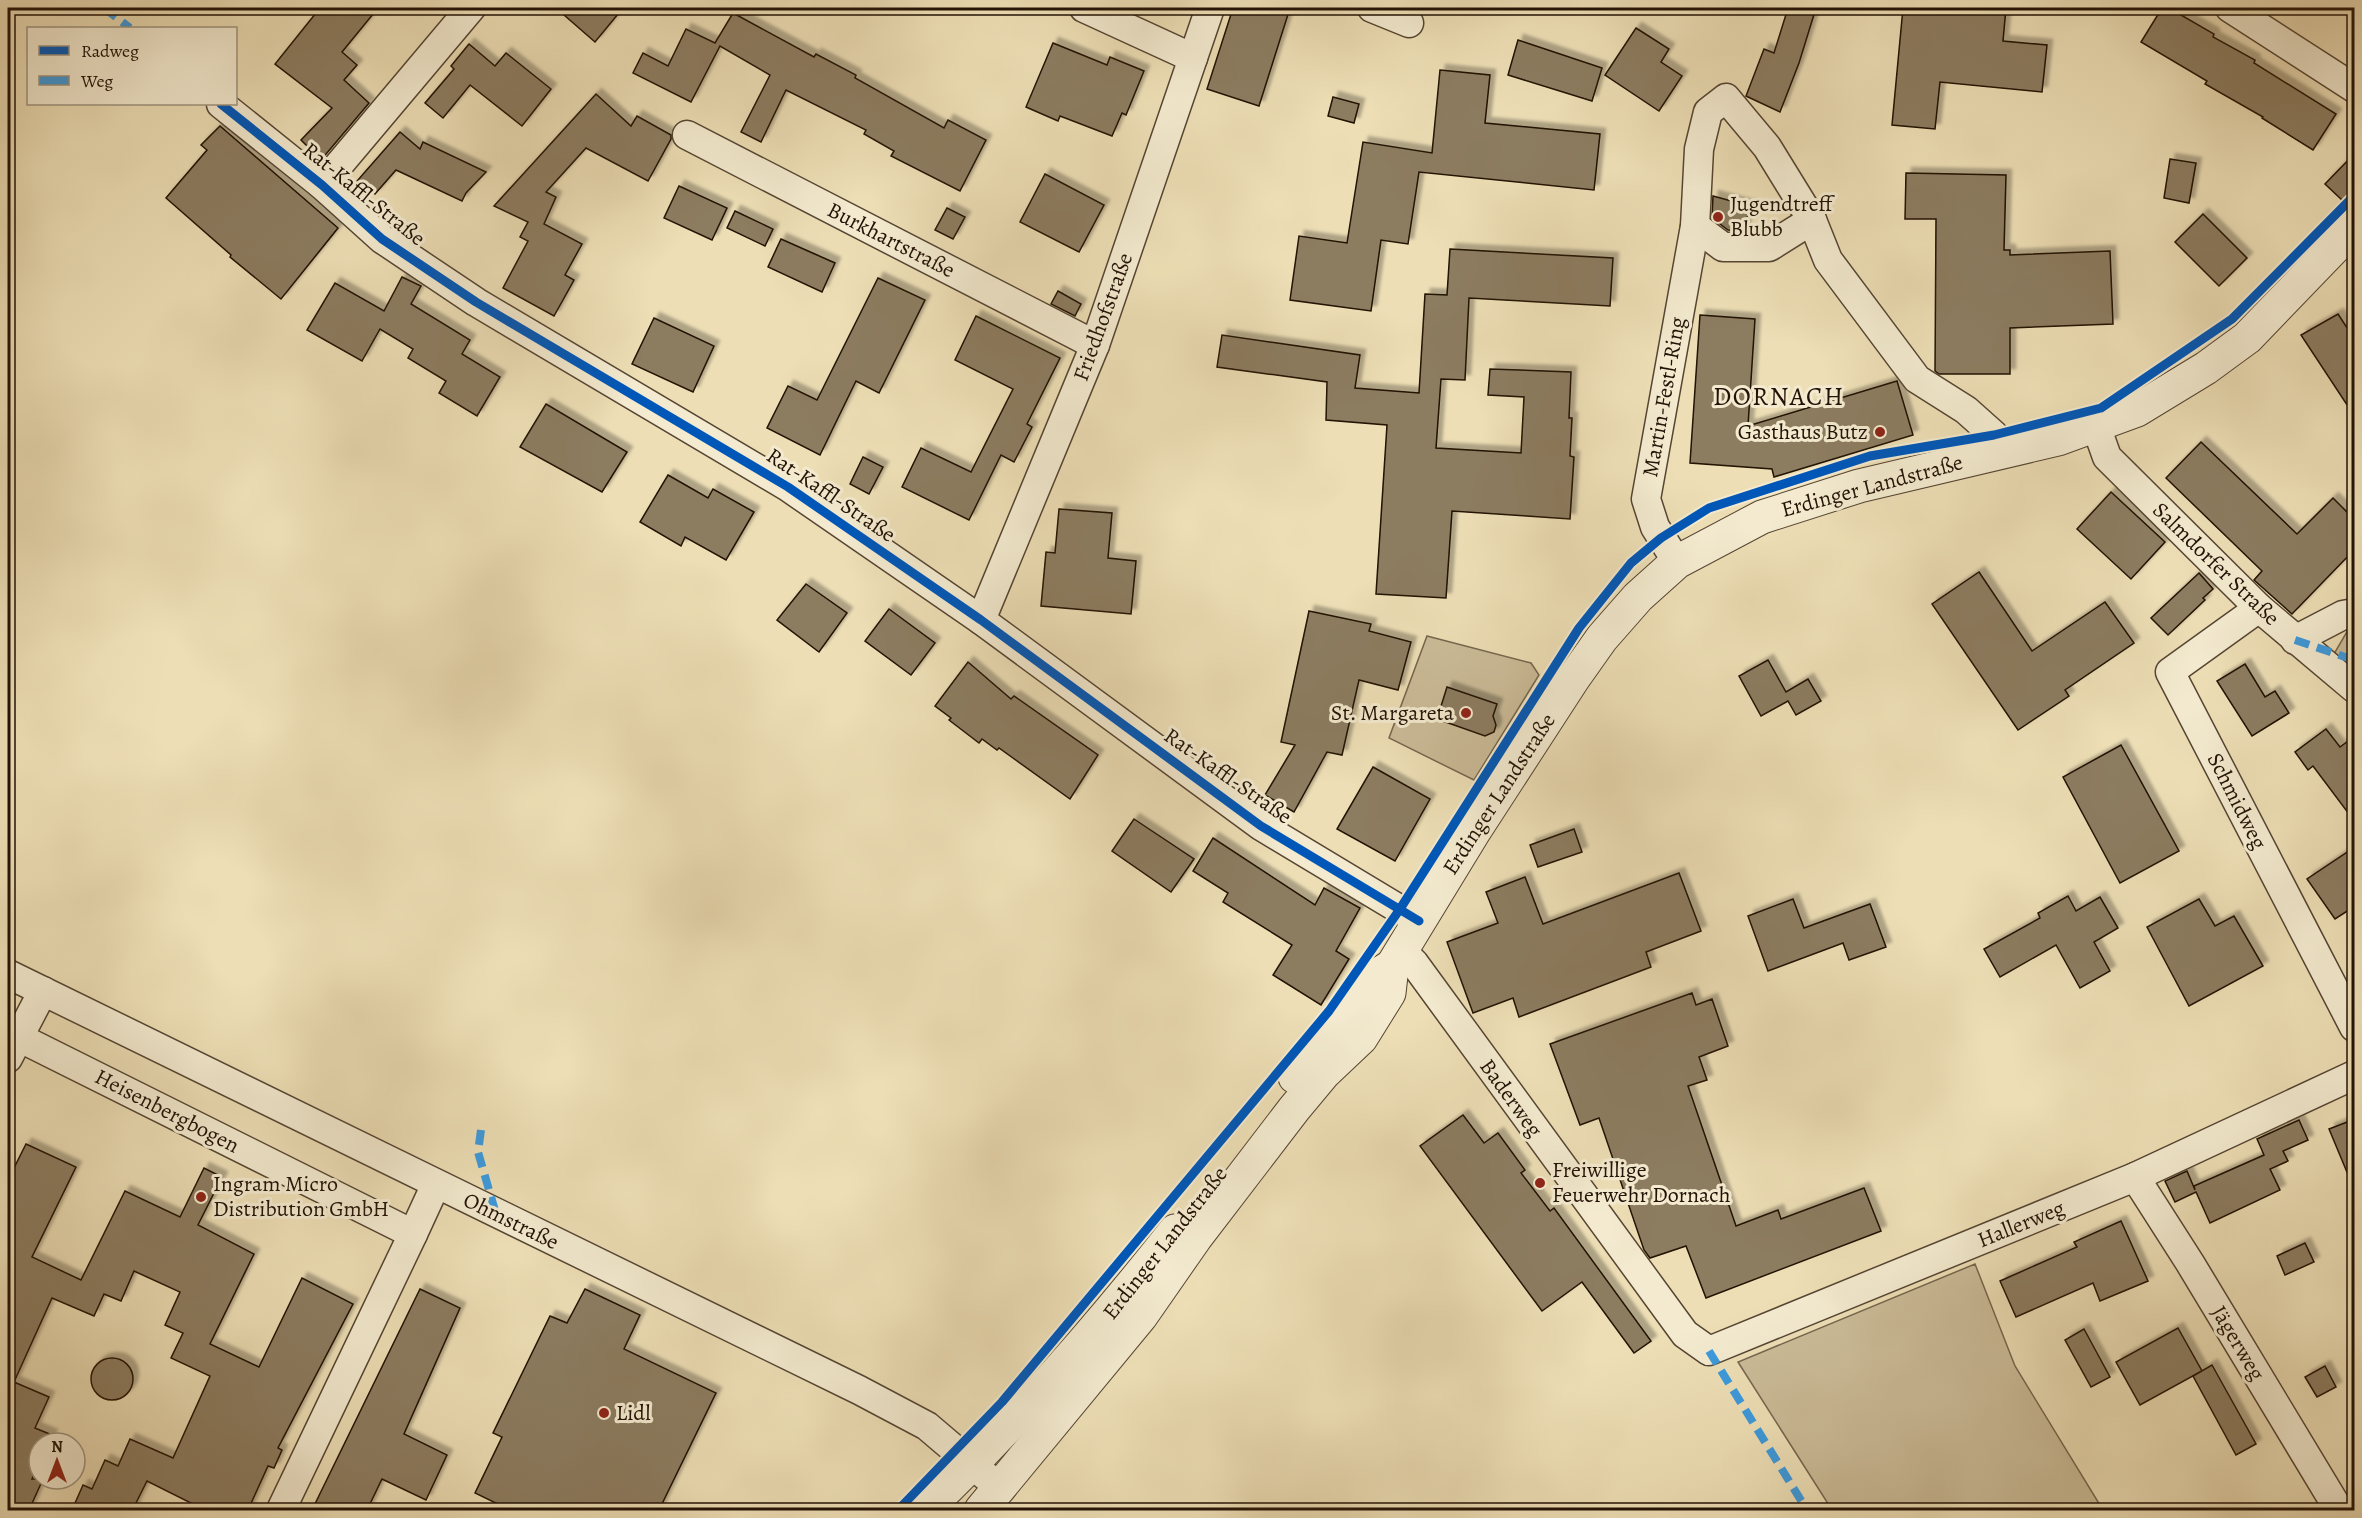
<svg xmlns="http://www.w3.org/2000/svg" width="2362" height="1518" font-family="Alegreya,serif">
<style>
.green{fill:#cabb97;stroke:#76664e;stroke-width:1.5}
.building{fill:#8c7c61;stroke:#221206;stroke-width:1.5;filter:url(#shadow)}
.lines{fill:none;stroke-linecap:round;stroke-linejoin:round}
.minor-casing{stroke:#554532;stroke-width:31}
.tertiary-casing{stroke:#554532;stroke-width:35}
.minor{stroke:#f3eacf;stroke-width:28}
.tertiary{stroke:#f3eacf;stroke-width:33}
.quiet{stroke:#3c9add;stroke-width:8;stroke-dasharray:15 8;stroke-linecap:butt}
.cycleway-casing{stroke:#f3eacf;stroke-width:13}
.cycleway{stroke:#0057b8;stroke-width:9}
.poi-dot{fill:#8f2418;stroke:#f3eacf;stroke-width:2}
.labels{text-anchor:middle;dominant-baseline:central;stroke-width:6;stroke-linejoin:round;paint-order:stroke}
.street-label{font-size:22px;fill:#221206;stroke:#f3eacf}
.poi-label{font-size:22px;fill:#221206;stroke:#f3eacf;text-anchor:start}
.quarter-label{font-size:26px;letter-spacing:1.5px;fill:#221206;stroke:#f3eacf}
</style>
<defs>
<filter id="shadow"><feDropShadow dx="5.5" dy="-5.5" stdDeviation="1.5" flood-color="#0004"/></filter>
</defs>
<rect width="100%" height="100%" fill="#eddeb5"/>
<filter id="stains"><feTurbulence type="fractalNoise" baseFrequency=".00333" numOctaves="4"/><feColorMatrix values="0 0 0 0 .2 0 0 0 0 .09 0 0 0 0 .02 0 0 0 .5 -.17"/></filter>
<radialGradient id="worn" r=".72"><stop offset=".6" stop-color="#630" stop-opacity="0"/><stop offset="1" stop-color="#630" stop-opacity=".3"/></radialGradient>
<!-- green -->
<g class="green">
<polygon points="2352,623 2354,623 2354,677 2331,659"/>
<polygon points="1427,636 1531,663 1539,675 1474,780 1389,738"/>
<polygon points="1975,1264 2015,1366 2103,1510 1832,1510 1738,1362"/>
</g>
<!-- building -->
<g class="building">
<polygon points="320,8 378,8 342,52 357,65 344,80 369,103 321,160 301,140 332,108 275,64"/>
<polygon points="556,8 623,8 595,42"/>
<polygon points="1233,8 1290,8 1259,106 1207,89"/>
<polygon points="1788,8 1816,8 1799,63 1780,112 1746,96 1764,49 1774,53"/>
<polygon points="1903,8 2006,8 2003,41 2047,45 2042,92 1940,82 1935,129 1892,125"/>
<polygon points="2162,8 2169,8 2214,34 2213,37 2255,60 2254,63 2336,114 2313,150 2262,118 2263,117 2205,84 2207,81 2141,42"/>
<polygon points="733,13 814,57 816,54 856,75 855,78 944,128 948,120 986,140 960,191 891,156 894,151 864,134 866,130 786,90 761,142 741,132 770,75 720,46 691,102 633,73 643,53 668,66 686,29 715,43"/>
<polygon points="1636,28 1669,49 1661,62 1682,76 1659,111 1605,75"/>
<polygon points="1518,40 1602,68 1592,101 1508,75"/>
<polygon points="1053,43 1107,65 1110,57 1144,71 1126,115 1122,113 1112,136 1060,116 1058,121 1026,107"/>
<polygon points="469,44 495,66 506,53 551,89 522,126 470,85 443,118 425,103 454,69 451,66"/>
<polygon points="1440,70 1490,75 1485,123 1600,134 1594,190 1419,172 1408,244 1381,240 1371,311 1290,300 1299,236 1347,243 1363,142 1432,153"/>
<polygon points="596,94 631,126 637,116 671,135 671,139 648,181 586,148 546,192 556,197 544,224 582,244 565,275 574,280 554,316 503,288 528,241 520,237 528,222 494,206"/>
<polygon points="1333,97 1359,104 1354,123 1328,116"/>
<polygon points="220,126 338,228 281,299 230,257 231,255 166,198 207,150 201,145"/>
<polygon points="400,132 420,149 423,142 486,172 466,193 462,201 396,170 375,194 357,181"/>
<polygon points="2355,153 2355,189 2343,201 2325,184"/>
<polygon points="2170,159 2196,163 2189,203 2164,198"/>
<polygon points="1906,173 2006,175 2004,250 2010,250 2010,255 2110,251 2113,324 2010,328 2010,374 1939,374 1935,371 1936,219 1905,219"/>
<polygon points="1045,174 1104,205 1079,252 1020,222"/>
<polygon points="679,186 727,208 712,240 664,218"/>
<polygon points="1713,196 1750,206 1744,231 1728,230 1712,218"/>
<polygon points="947,208 965,217 953,239 935,230"/>
<polygon points="735,211 773,229 765,246 727,228"/>
<polygon points="2203,214 2247,258 2219,286 2175,242"/>
<polygon points="781,239 835,263 822,292 768,267"/>
<polygon points="1450,249 1613,258 1610,306 1469,298 1465,380 1441,379 1436,448 1521,453 1524,397 1488,395 1490,369 1571,372 1569,418 1572,418 1570,456 1574,457 1570,519 1452,511 1446,598 1376,594 1387,425 1326,420 1327,382 1217,367 1222,335 1360,355 1355,388 1419,393 1425,294 1447,295"/>
<polygon points="402,277 421,286 411,304 470,340 462,354 500,377 477,416 439,393 446,381 408,358 413,349 380,329 362,361 307,330 335,283 384,311"/>
<polygon points="878,278 925,300 879,393 856,381 820,455 767,428 788,386 817,400"/>
<polygon points="1058,291 1081,304 1075,316 1051,304"/>
<polygon points="2338,314 2355,340 2355,417 2301,335"/>
<polygon points="1700,315 1755,319 1748,426 1897,381 1913,435 1774,477 1772,469 1690,463"/>
<polygon points="976,316 1060,358 1027,424 1032,427 1014,462 1001,455 969,520 902,487 921,448 971,472 1013,389 955,360"/>
<polygon points="654,318 714,346 693,392 632,364"/>
<polygon points="546,404 627,452 602,492 520,447"/>
<polygon points="2201,442 2297,534 2333,498 2355,520 2355,549 2292,614 2254,580 2262,571 2166,478"/>
<polygon points="863,457 883,467 869,494 850,484"/>
<polygon points="668,475 708,498 713,489 754,512 726,560 685,537 681,546 640,522"/>
<polygon points="2111,492 2165,542 2131,579 2077,529"/>
<polygon points="1059,509 1112,513 1108,558 1136,561 1131,614 1041,606 1046,552 1055,553"/>
<polygon points="1979,572 2032,651 2105,602 2134,643 2065,690 2069,696 2018,730 1932,604"/>
<polygon points="2199,573 2213,589 2203,598 2205,600 2168,635 2151,618"/>
<polygon points="806,584 847,613 819,652 777,620"/>
<polygon points="889,609 935,643 911,675 865,641"/>
<polygon points="1309,611 1371,624 1369,631 1411,642 1398,690 1359,680 1342,755 1327,752 1294,812 1265,795 1295,745 1281,742"/>
<polygon points="1768,660 1786,692 1808,679 1821,701 1796,715 1788,701 1761,716 1739,676"/>
<polygon points="968,662 1011,699 1014,696 1098,755 1070,799 999,748 997,750 982,739 979,743 949,720 951,718 935,706"/>
<polygon points="2245,664 2265,697 2275,691 2289,713 2252,736 2217,681"/>
<polygon points="1447,687 1497,704 1493,716 1496,725 1494,732 1485,736 1437,719"/>
<polygon points="2326,729 2340,747 2355,736 2355,822 2313,766 2308,770 2295,752"/>
<polygon points="2121,745 2179,851 2120,883 2063,777"/>
<polygon points="1373,767 1430,799 1395,861 1337,829"/>
<polygon points="1134,819 1194,859 1171,892 1112,851"/>
<polygon points="1574,829 1582,852 1538,867 1530,845"/>
<polygon points="1213,838 1315,905 1324,888 1360,908 1336,951 1349,959 1321,1005 1273,975 1292,945 1223,902 1228,893 1193,871"/>
<polygon points="2355,847 2355,906 2335,919 2307,879"/>
<polygon points="1679,873 1701,931 1646,952 1651,967 1519,1017 1513,998 1473,1013 1447,942 1498,923 1486,892 1525,877 1543,924"/>
<polygon points="2068,896 2076,911 2100,897 2118,928 2094,942 2110,971 2080,988 2056,945 2000,977 1984,949 2040,918 2038,913"/>
<polygon points="1793,899 1804,928 1870,904 1886,947 1849,960 1843,943 1768,971 1748,916"/>
<polygon points="2199,899 2215,926 2234,916 2263,966 2189,1006 2147,927"/>
<polygon points="1692,993 1696,1005 1712,999 1728,1046 1699,1057 1707,1080 1688,1086 1736,1226 1778,1210 1781,1219 1864,1188 1881,1231 1706,1298 1686,1246 1650,1258 1644,1250 1599,1118 1580,1125 1550,1044"/>
<polygon points="1463,1115 1484,1143 1498,1133 1525,1170 1521,1173 1550,1211 1554,1208 1651,1341 1634,1353 1582,1282 1542,1311 1420,1146"/>
<polygon points="2355,1119 2355,1189 2354,1189 2329,1129"/>
<polygon points="2299,1120 2308,1140 2283,1151 2288,1161 2270,1169 2280,1190 2210,1223 2196,1192 2175,1202 2165,1181 2187,1171 2195,1190 2194,1186 2264,1155 2257,1139"/>
<polygon points="26,1144 76,1167 32,1257 81,1280 125,1191 180,1217 204,1168 222,1177 198,1225 254,1254 210,1344 259,1367 302,1278 353,1304 278,1448 282,1450 274,1468 268,1466 248,1510 193,1510 195,1505 147,1481 133,1509 138,1510 72,1510 83,1485 92,1489 105,1460 118,1466 130,1439 173,1458 210,1376 171,1358 183,1333 165,1325 180,1292 134,1271 121,1301 104,1294 94,1316 52,1298 14,1382 49,1397 35,1428 52,1435 48,1443 39,1443 39,1463 32,1479 43,1479 29,1510 8,1510 8,1180"/>
<polygon points="2121,1221 2148,1281 2100,1301 2093,1283 2016,1317 2000,1281 2077,1247 2074,1242"/>
<polygon points="2305,1243 2314,1262 2285,1275 2277,1256"/>
<polygon points="420,1289 460,1308 404,1434 447,1455 426,1500 382,1479 367,1510 312,1510"/>
<polygon points="585,1289 640,1315 624,1349 716,1393 659,1510 497,1510 500,1505 475,1493 502,1437 493,1433 550,1316 567,1323"/>
<polygon points="2178,1328 2202,1371 2140,1405 2116,1362"/>
<polygon points="2084,1329 2110,1377 2091,1387 2065,1340"/>
<circle cx="112" cy="1379" r="21"/>
<polygon points="2212,1365 2256,1444 2236,1455 2193,1376"/>
<polygon points="2325,1366 2336,1387 2317,1397 2305,1377"/>
</g>
<g class="lines">
<defs>
<g id="minor">
<polyline points="1084,8 1193,58"/>
<polyline points="1372,8 1409,23"/>
<polyline points="2230,8 2354,88"/>
<polyline points="221,104 322,185 382,239 476,302 788,487 981,620 1261,826 1419,921"/>
<polyline points="687,135 1095,345"/>
<polyline points="322,185 471,8"/>
<polyline points="1695,226 1723,247 1769,247 1812,220"/>
<polyline points="2096,426 2107,457 2259,608 2354,688"/>
<polyline points="1677,562 1655,527 1646,499 1695,226 1699,149 1708,112 1726,98 1767,147 1812,220 1828,260 1917,379 1966,410 1994,435 2000,453"/>
<polyline points="2259,608 2170,672 2354,1027"/>
<polyline points="981,620 1095,345 1210,8"/>
<polyline points="2295,640 2343,615 2354,613"/>
<polyline points="1401,950 1414,963 1685,1334 1709,1351 2135,1177 2354,1075"/>
<polyline points="8,974 859,1390 927,1426 1001,1489"/>
<polyline points="18,1037 413,1234 281,1510"/>
<polyline points="8,1058 43,991"/>
<polyline points="2135,1177 2190,1263 2339,1510"/>
<polyline points="413,1234 436,1184"/>
</g>
<g id="tertiary">
<polyline points="1295,1077 1371,979 1392,966"/>
<path d="M925 1510C1016 1423 1097 1330 1175 1231"/>
<polyline points="981,1510 1141,1316 1196,1237 1294,1109 1324,1073 1361,1038 1389,993 1392,966 1475,830 1573,679 1602,638 1638,597 1677,562 1762,517 1859,486 2058,439 2137,410 2206,368 2247,338 2354,227"/>
</g>
</defs>
<!-- minor casing -->
<use href="#minor" class="minor-casing"/>
<!-- tertiary casing -->
<use href="#tertiary" class="tertiary-casing"/>
<!-- minor -->
<use href="#minor" class="minor"/>
<!-- tertiary -->
<use href="#tertiary" class="tertiary"/>
<!-- quiet -->
<g class="quiet">
<polyline points="104,8 130,28"/>
<polyline points="2295,640 2354,660"/>
<polyline points="481,1130 478,1152 496,1214"/>
<polyline points="1709,1351 1807,1510"/>
</g>
<defs>
<g id="cycleway">
<polyline points="221,104 322,185 382,239 476,302 788,487 981,620 1261,826 1419,921"/>
<polyline points="898,1510 1002,1402 1329,1011 1400,909 1579,628 1631,563 1661,538 1709,508 1870,456 1994,435 2101,408 2232,319 2354,196"/>
</g>
</defs>
<!-- cycleway casing -->
<use href="#cycleway" class="cycleway-casing"/>
<!-- cycleway -->
<use href="#cycleway" class="cycleway"/>
</g>
<!-- markers -->
<g class="poi-dot">
<circle cx="1718" cy="217" r="6"/>
<circle cx="1880" cy="432" r="6"/>
<circle cx="1466" cy="713" r="6"/>
<circle cx="1540" cy="1183" r="6"/>
<circle cx="201" cy="1197" r="6"/>
<circle cx="604" cy="1413" r="6"/>
</g>
<g class="labels">
<!-- street labels -->
<g class="street-label">
<text transform="translate(364 194) rotate(39)">Rat-Kaffl-Straße</text>
<text transform="translate(891 240) rotate(27)">Burkhartstraße</text>
<text transform="translate(1103 317) rotate(-70)">Friedhofstraße</text>
<text transform="translate(1664 397) rotate(-80)">Martin-Festl-Ring</text>
<text transform="translate(1872 486) rotate(-15)">Erdinger Landstraße</text>
<text transform="translate(831 495) rotate(34)">Rat-Kaffl-Straße</text>
<text transform="translate(2216 564) rotate(44)">Salmdorfer Straße</text>
<text transform="translate(1228 776) rotate(35)">Rat-Kaffl-Straße</text>
<text transform="translate(1499 794) rotate(-57)">Erdinger Landstraße</text>
<text transform="translate(2237 801) rotate(63)">Schmidweg</text>
<text transform="translate(1511 1098) rotate(54)">Baderweg</text>
<text transform="translate(167 1111) rotate(27)">Heisenbergbogen</text>
<text transform="translate(511 1221) rotate(26)">Ohmstraße</text>
<text transform="translate(2021 1224) rotate(-22)">Hallerweg</text>
<text transform="translate(1165 1243) rotate(-52)">Erdinger Landstraße</text>
<text transform="translate(2238 1343) rotate(59)">Jägerweg</text>
</g>
<!-- poi labels -->
<g class="poi-label">
<text x="1730" y="204">Jugendtreff<tspan x="1730" dy="25">Blubb</tspan></text>
<text x="1868" y="432" text-anchor="end">Gasthaus Butz</text>
<text x="1454" y="713" text-anchor="end">St. Margareta</text>
<text x="1552" y="1170">Freiwillige<tspan x="1552" dy="25">Feuerwehr Dornach</tspan></text>
<text x="213" y="1184">Ingram Micro<tspan x="213" dy="25">Distribution GmbH</tspan></text>
<text x="616" y="1413">Lidl</text>
</g>
<!-- quarter labels -->
<g class="quarter-label">
<text x="1779" y="396">DORNACH</text>
</g>
</g>
<!-- margin -->
<rect width="2362" height="1518" fill="none" stroke="#eddeb5" stroke-width="30"/>
<rect x="9" y="9" width="2344" height="1500" fill="none" stroke="#221206" stroke-width="3"/>
<rect x="15" y="15" width="2332" height="1488" fill="none" stroke="#221206" stroke-width="1.5"/>
<!-- legend -->
<rect x="27" y="27" width="210" height="78" fill="#f3eacf" stroke="#9f947f" stroke-width="1.5"/>
<rect x="39" y="46" width="30" height="9" fill="#0057b8" stroke="#9f947f" stroke-width="1.5"/>
<text x="81" y="57" font-size="18" fill="#221206">Radweg</text>
<rect x="39" y="76" width="30" height="9" fill="#3c9add" stroke="#9f947f" stroke-width="1.5"/>
<text x="81" y="87" font-size="18" fill="#221206">Weg</text>
<!-- north arrow -->
<g transform="translate(57 1461)"><circle r="28" fill="#f3eacf" stroke="#9f947f" stroke-width="1.5"/>
<path d="M0-4.5L10 22L0 15L-10 22Z" fill="#8f2418"/>
<text y="-9" font-size="16" font-weight="bold" text-anchor="middle" fill="#221206">N</text>
</g>
<rect width="100%" height="100%" filter="url(#stains)"/>
<rect width="100%" height="100%" fill="url(#worn)"/>
</svg>
